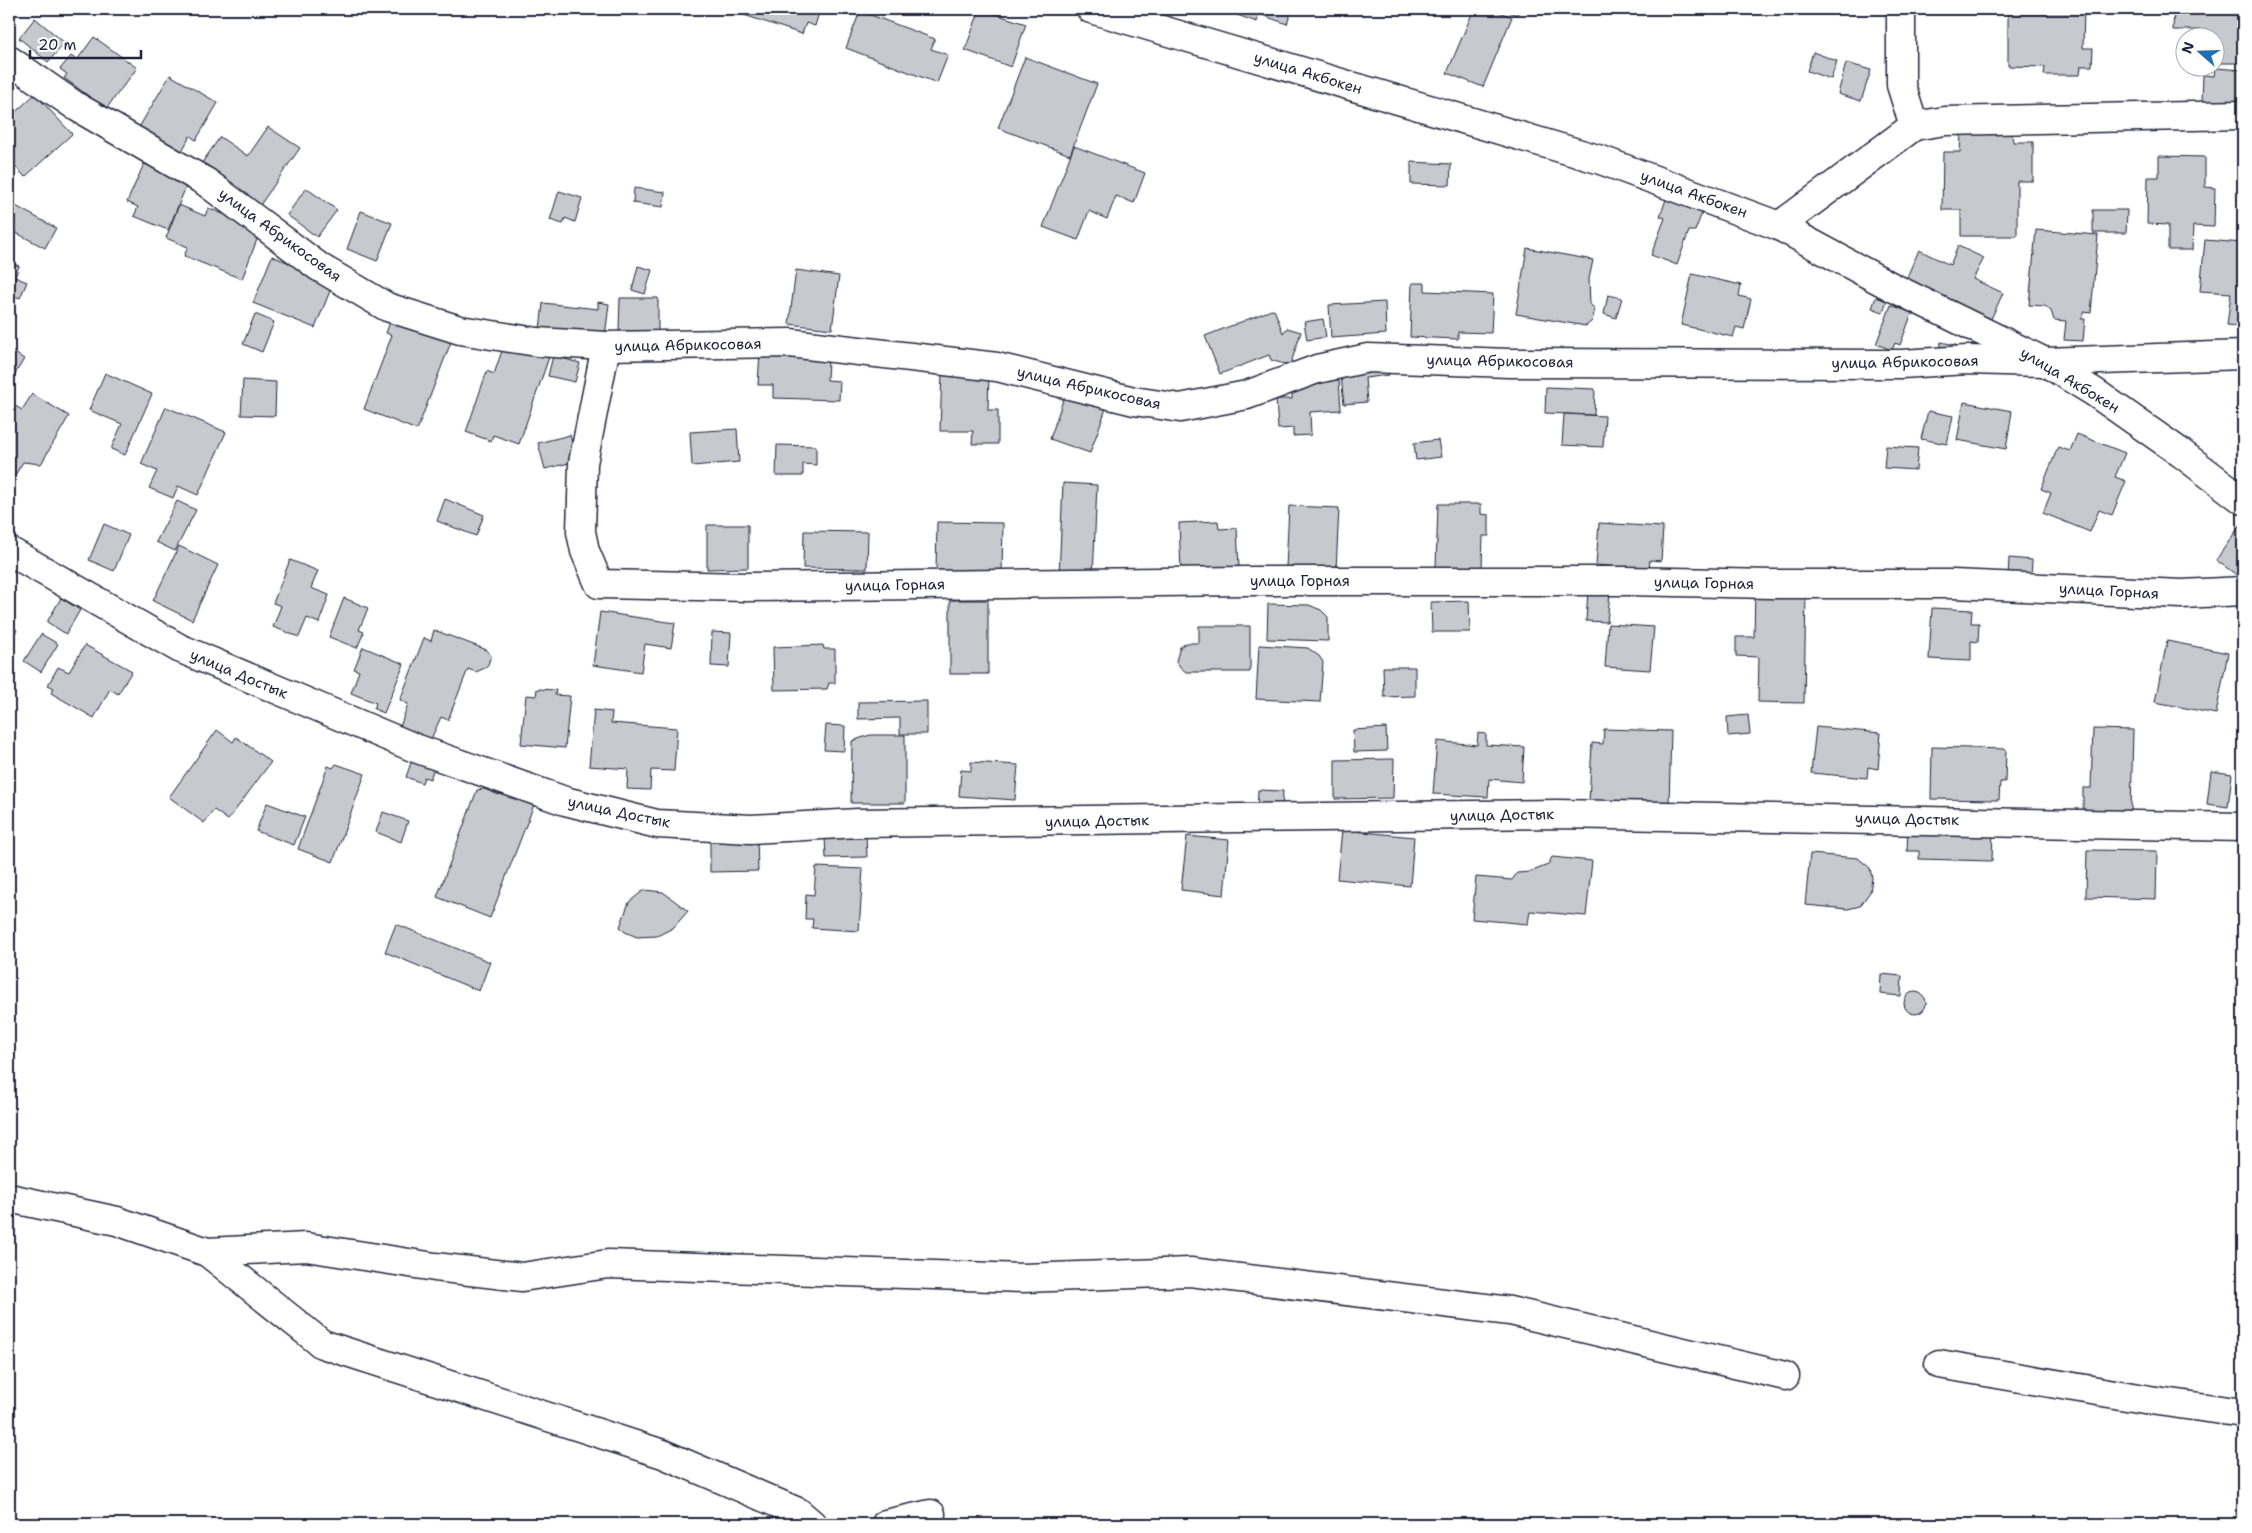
<svg xmlns="http://www.w3.org/2000/svg" width="2252" height="1533" font-family="'Shantell Sans',sans-serif">
<style>
.building{fill:#c8c8cf;stroke:#22223b}
.lines{fill:none;stroke-linecap:round;stroke-linejoin:round}
.minor-casing{stroke:#22223b;stroke-width:31}
.minor{stroke:#fff;stroke-width:28}
.labels{text-anchor:middle;dominant-baseline:central;stroke-width:4;stroke-linejoin:round;paint-order:stroke}
.street-label{font-size:15px;fill:#22223b;stroke:#fff}
</style>
<rect width="100%" height="100%" fill="#fff"/>
<filter id="ink" filterUnits="userSpaceOnUse"><feTurbulence type="fractalNoise" baseFrequency=".02" numOctaves="2"/><feDisplacementMap in="SourceGraphic" scale="10" xChannelSelector="R" yChannelSelector="G"/><feConvolveMatrix kernelMatrix="1 2 1 2 8 2 1 2 1" color-interpolation-filters="sRGB"/></filter>
<g filter="url(#ink)">
<!-- building -->
<g class="building">
<polygon points="746,9 820,9 815,26 806,23 802,34 744,15"/>
<polygon points="980,9 1026,24 1011,67 965,50"/>
<polygon points="1239,9 1292,9 1287,24 1259,14 1257,22 1237,15"/>
<polygon points="1474,9 1491,9 1512,17 1483,87 1447,73"/>
<polygon points="1500,9 1520,9 1517,15"/>
<polygon points="2008,9 2084,9 2083,48 2093,48 2092,66 2081,66 2080,75 2044,75 2045,67 2008,66"/>
<polygon points="2174,9 2243,9 2243,63 2214,63 2214,38 2209,38 2209,30 2173,30"/>
<polygon points="860,11 935,39 931,49 948,55 937,83 846,48"/>
<polygon points="35,18 65,43 48,62 19,38"/>
<polygon points="94,37 137,68 106,109 64,78 67,74 60,69 71,56 77,60"/>
<polygon points="1813,52 1837,61 1831,79 1807,71"/>
<polygon points="1025,57 1097,84 1070,155 998,128"/>
<polygon points="1846,63 1871,70 1861,101 1838,94"/>
<polygon points="2215,68 2243,70 2243,104 2202,101 2203,75 2214,76"/>
<polygon points="170,75 218,103 196,140 190,136 181,153 138,129"/>
<polygon points="35,94 72,134 25,177 9,160 9,118"/>
<polygon points="268,127 300,148 258,208 199,167 220,137 248,156"/>
<polygon points="1961,134 2012,134 2013,142 2033,142 2033,181 2017,181 2017,236 1961,236 1961,210 1942,210 1943,152 1960,152"/>
<polygon points="1074,146 1145,173 1134,203 1116,196 1107,219 1089,211 1078,240 1043,227"/>
<polygon points="2159,156 2205,157 2205,187 2215,188 2214,227 2193,226 2192,250 2168,250 2168,225 2147,224 2148,177 2159,177"/>
<polygon points="1411,162 1451,164 1450,185 1411,184"/>
<polygon points="144,164 160,170 190,177 168,230 134,216 138,207 127,202"/>
<polygon points="306,188 337,210 317,237 287,215"/>
<polygon points="634,188 665,192 663,207 633,203"/>
<polygon points="559,191 582,198 575,222 565,218 563,224 550,220"/>
<polygon points="1668,194 1704,208 1695,231 1689,231 1677,265 1651,255 1665,218 1660,216"/>
<polygon points="12,204 56,228 45,248 9,229 9,211"/>
<polygon points="179,205 205,216 208,208 261,229 242,279 184,256 188,247 166,238"/>
<polygon points="2093,210 2127,210 2126,233 2093,233"/>
<polygon points="361,211 392,223 377,261 347,249"/>
<polygon points="2036,230 2098,235 2091,313 2084,312 2081,319 2085,319 2083,341 2064,340 2066,321 2054,320 2051,311 2045,306 2029,305"/>
<polygon points="2205,240 2243,243 2243,327 2227,325 2231,293 2200,291"/>
<polygon points="1958,246 1984,258 1973,279 2003,293 1991,319 1906,279 1919,250 1950,265"/>
<polygon points="1527,248 1593,260 1589,279 1590,304 1595,309 1592,321 1586,326 1516,314"/>
<polygon points="272,256 334,281 315,328 253,303"/>
<polygon points="9,262 19,266 15,277 27,282 20,298 9,294"/>
<polygon points="638,266 652,270 645,294 632,290"/>
<polygon points="796,270 839,276 832,329 789,324"/>
<polygon points="1692,274 1741,285 1739,296 1751,299 1744,329 1736,327 1733,337 1681,325"/>
<polygon points="1412,283 1425,283 1425,291 1493,294 1491,333 1458,332 1458,339 1410,337"/>
<polygon points="1608,295 1622,298 1616,318 1604,314"/>
<polygon points="1876,297 1887,301 1883,312 1872,308"/>
<polygon points="620,298 658,298 658,331 619,331"/>
<polygon points="598,302 609,304 605,337 540,330 543,303 598,309"/>
<polygon points="1385,302 1386,334 1331,338 1329,305"/>
<polygon points="1891,305 1912,313 1900,345 1895,343 1892,350 1876,344"/>
<polygon points="1274,309 1283,333 1287,328 1301,332 1290,366 1271,360 1269,355 1220,374 1205,336"/>
<polygon points="255,314 274,322 262,352 243,344"/>
<polygon points="391,319 451,342 417,430 364,409 392,335 386,333"/>
<polygon points="1323,319 1326,337 1307,340 1304,322"/>
<polygon points="505,342 549,357 519,444 493,435 491,441 466,432 487,371 494,374"/>
<polygon points="1941,342 1969,348 1939,353"/>
<polygon points="9,349 24,359 9,384"/>
<polygon points="760,350 810,352 808,359 828,360 827,380 840,381 839,400 773,398 773,385 758,385"/>
<polygon points="553,356 580,363 575,382 548,376"/>
<polygon points="1387,362 1389,375 1365,378 1367,402 1344,404 1340,367"/>
<polygon points="942,371 989,372 988,410 998,410 998,444 972,444 973,431 940,431"/>
<polygon points="105,373 152,394 125,455 111,449 122,424 89,410"/>
<polygon points="1292,379 1317,382 1339,380 1341,410 1310,412 1311,435 1293,436 1293,428 1278,429 1276,399 1292,399"/>
<polygon points="243,380 276,382 275,416 241,415"/>
<polygon points="1546,387 1595,389 1594,415 1545,413"/>
<polygon points="1067,388 1108,403 1090,453 1050,439"/>
<polygon points="32,394 69,416 41,464 23,462 9,485 9,402 22,410"/>
<polygon points="1964,402 2012,411 2006,449 1957,440"/>
<polygon points="166,407 226,432 198,495 178,486 173,498 149,488 157,471 141,464"/>
<polygon points="1928,411 1953,416 1947,444 1921,439"/>
<polygon points="1564,414 1605,416 1603,447 1562,445"/>
<polygon points="737,429 739,462 692,466 690,432"/>
<polygon points="2077,434 2125,453 2115,477 2126,481 2112,515 2099,510 2090,532 2043,513 2051,493 2041,489 2058,447 2070,451"/>
<polygon points="570,435 577,461 545,469 538,443"/>
<polygon points="1438,440 1441,457 1416,460 1414,443"/>
<polygon points="777,445 816,446 816,465 803,464 803,476 776,476"/>
<polygon points="1886,446 1918,448 1916,470 1884,468"/>
<polygon points="1063,483 1097,485 1093,577 1059,576"/>
<polygon points="445,499 484,515 476,536 437,521"/>
<polygon points="177,501 196,510 175,551 156,542"/>
<polygon points="1438,504 1481,504 1481,514 1489,515 1489,536 1483,536 1482,568 1436,567"/>
<polygon points="1289,506 1339,508 1336,570 1286,568"/>
<polygon points="1218,521 1219,529 1237,528 1239,568 1181,571 1179,523"/>
<polygon points="937,522 1003,523 1002,572 936,571"/>
<polygon points="1599,523 1663,527 1661,561 1650,560 1649,569 1596,565"/>
<polygon points="104,524 129,535 114,571 89,560"/>
<polygon points="707,525 748,525 748,568 707,569"/>
<polygon points="2240,525 2243,527 2243,576 2238,576 2216,560"/>
<polygon points="804,531 868,532 867,569 803,568"/>
<polygon points="179,546 218,565 192,620 153,601"/>
<polygon points="2009,558 2032,560 2031,577 2008,576"/>
<polygon points="290,560 318,571 311,588 329,595 319,623 307,618 299,637 273,627 281,606 273,603"/>
<polygon points="1755,590 1806,590 1804,703 1758,702 1759,657 1736,656 1736,637 1754,637"/>
<polygon points="1588,591 1610,593 1607,622 1586,621"/>
<polygon points="61,598 80,610 66,634 47,622"/>
<polygon points="344,598 368,608 359,630 364,632 357,648 329,637"/>
<rect x="950" y="600" width="38" height="74"/>
<polygon points="1469,601 1470,632 1432,632 1431,602"/>
<polygon points="1268,604 1309,605 1321,610 1328,617 1328,641 1267,639"/>
<polygon points="1932,608 1972,610 1971,623 1979,623 1978,642 1971,641 1971,661 1929,659"/>
<polygon points="600,612 675,623 671,648 645,644 641,672 593,665"/>
<polygon points="9,624 17,630 9,643"/>
<polygon points="1608,624 1654,627 1650,670 1605,667"/>
<polygon points="1199,626 1250,626 1250,672 1186,672 1181,668 1176,661 1180,647 1186,643 1199,643"/>
<polygon points="434,630 487,650 491,656 487,667 476,672 468,669 448,720 441,717 431,739 400,727 408,704 400,700 424,638 431,641"/>
<polygon points="712,632 731,633 729,667 711,666"/>
<polygon points="41,634 58,644 41,672 24,661"/>
<polygon points="2167,641 2228,653 2216,714 2155,702"/>
<polygon points="85,645 132,671 118,694 110,689 94,718 51,693 54,688 48,685 58,667 69,672"/>
<polygon points="823,645 824,649 835,649 835,683 829,683 827,689 774,690 773,647"/>
<polygon points="1259,645 1308,648 1319,656 1323,662 1320,702 1256,699"/>
<polygon points="363,647 404,664 384,713 374,709 376,703 351,693 359,671 354,669"/>
<polygon points="1383,667 1415,667 1415,696 1384,697"/>
<polygon points="537,689 556,690 555,695 570,696 565,748 521,744 526,695 536,696"/>
<polygon points="927,701 927,734 900,734 900,718 858,719 858,702"/>
<polygon points="594,710 612,712 611,723 677,728 674,771 651,770 650,790 627,789 628,769 589,766"/>
<polygon points="1748,715 1750,734 1728,736 1727,717"/>
<polygon points="826,725 845,726 844,751 824,750"/>
<polygon points="1816,727 1881,733 1878,769 1868,767 1867,778 1811,773"/>
<polygon points="1386,728 1387,751 1354,752 1353,730"/>
<polygon points="1604,729 1671,731 1669,804 1589,802 1592,743 1603,744"/>
<polygon points="2093,729 2133,730 2131,811 2083,810 2083,788 2091,788"/>
<polygon points="217,730 233,742 236,737 271,762 228,820 214,810 204,823 169,797"/>
<polygon points="1478,733 1486,734 1486,745 1524,747 1522,782 1489,779 1488,797 1433,794 1437,741 1477,745"/>
<polygon points="870,735 905,735 905,803 851,803 852,741"/>
<polygon points="1932,747 2006,749 2005,782 2000,782 1999,800 1931,799"/>
<polygon points="413,757 435,765 430,779 424,777 422,783 406,777"/>
<polygon points="1394,759 1393,798 1335,799 1335,760"/>
<polygon points="971,762 1018,765 1015,800 959,796 961,770 971,771"/>
<polygon points="336,764 365,774 333,862 298,849 328,766 333,768"/>
<polygon points="2211,771 2232,774 2228,807 2207,804"/>
<polygon points="484,789 499,795 501,789 535,802 490,918 437,897 477,790"/>
<polygon points="1258,790 1283,791 1282,812 1257,811"/>
<polygon points="267,803 305,817 294,845 256,831"/>
<polygon points="383,812 408,821 401,842 376,832"/>
<polygon points="1908,828 1993,830 1992,861 1919,859 1919,851 1907,851"/>
<polygon points="1342,830 1414,837 1410,886 1337,879"/>
<polygon points="866,835 867,857 826,858 825,837"/>
<polygon points="1187,836 1229,840 1224,895 1181,890"/>
<polygon points="757,838 758,871 710,872 710,839"/>
<polygon points="2087,850 2157,851 2156,899 2086,897"/>
<polygon points="1810,854 1858,858 1870,868 1872,878 1870,892 1860,906 1848,909 1805,905"/>
<polygon points="1552,857 1592,861 1586,916 1530,911 1528,924 1472,919 1476,877 1512,880 1517,873 1530,872 1548,865"/>
<polygon points="816,867 863,869 859,931 812,928 813,919 805,919 806,894 814,895"/>
<polygon points="644,890 663,892 688,911 673,928 657,936 637,937 625,932 620,927 629,902"/>
<polygon points="396,924 490,962 479,991 385,952"/>
<polygon points="1881,974 1902,976 1901,996 1880,994"/>
<circle cx="1915" cy="1003" r="11"/>
</g>
<g class="lines">
<defs>
<g id="minor">
<polyline points="1091,9 1601,160 1779,226 1892,287 2045,362 2094,392 2181,453 2243,500"/>
<polyline points="9,60 77,107 206,182 319,267 387,307 460,330 537,342 606,346 790,343 997,367 1134,401 1180,408 1247,395 1317,369 1368,358 1509,363 1901,364 1967,360 2045,362 2243,355"/>
<polyline points="1914,126 1945,121 2243,115"/>
<polyline points="1779,226 1914,126 1901,85 1901,9"/>
<polyline points="606,346 583,463 581,532 585,551 599,584 748,587 1246,581 1625,581 1772,584 1953,584 2182,594 2243,591"/>
<polyline points="9,551 179,648 415,748 565,801 657,824 751,829 858,823 1557,814 2243,827"/>
<polyline points="9,1198 117,1221 207,1252 306,1247 435,1267 522,1277 608,1264 1023,1278 1190,1272 1510,1311 1785,1376"/>
<polyline points="207,1252 322,1344 663,1454 798,1512 812,1524"/>
<polyline points="1939,1364 2150,1400 2243,1413"/>
<polyline points="886,1524 931,1514"/>
</g>
</defs>
<!-- minor casing -->
<use href="#minor" class="minor-casing"/>
<!-- minor -->
<use href="#minor" class="minor"/>
</g>
</g>
<g class="labels">
<!-- street labels -->
<g class="street-label">
<text transform="translate(1308 73) rotate(17)">улица Акбокен</text>
<text transform="translate(1694 194) rotate(20)">улица Акбокен</text>
<text transform="translate(280 235) rotate(36)">улица Абрикосовая</text>
<text transform="translate(688 345) rotate(-1)">улица Абрикосовая</text>
<text transform="translate(1500 361) rotate(1)">улица Абрикосовая</text>
<text transform="translate(1905 362) rotate(-1)">улица Абрикосовая</text>
<text transform="translate(2070 380) rotate(31)">улица Акбокен</text>
<text transform="translate(1089 388) rotate(13)">улица Абрикосовая</text>
<text x="1300" y="581">улица Горная</text>
<text transform="translate(1704 583) rotate(1)">улица Горная</text>
<text transform="translate(895 585) rotate(-1)">улица Горная</text>
<text transform="translate(2109 591) rotate(3)">улица Горная</text>
<text transform="translate(239 674) rotate(23)">улица Достык</text>
<text transform="translate(619 812) rotate(12)">улица Достык</text>
<text transform="translate(1502 815) rotate(-1)">улица Достык</text>
<text transform="translate(1907 819) rotate(1)">улица Достык</text>
<text transform="translate(1097 821) rotate(-1)">улица Достык</text>
</g>
</g>
<!-- margin -->
<rect width="2252" height="1533" fill="none" stroke="#fff" stroke-width="30"/>
<rect x="15" y="15" width="2222" height="1503" fill="none" stroke="#22223b" stroke-width="2" filter="url(#ink)"/>
<!-- north arrow -->
<g transform="translate(2200 52) rotate(290)"><circle r="24" fill="#ffffff" stroke="#a7a7b1"/>
<path d="M0-4L9 19L0 12L-9 19Z" fill="#1f6fb2"/>
<text y="-8" font-size="14" font-weight="bold" text-anchor="middle" fill="#22223b">N</text>
</g>
<!-- scale -->
<path d="M30 50v8h111v-8" fill="none" stroke="#22223b" stroke-width="2.5"/>
<text x="38" y="50" font-size="15" fill="#22223b" stroke="#ffffff" stroke-width="4" paint-order="stroke">20 m</text>
</svg>
